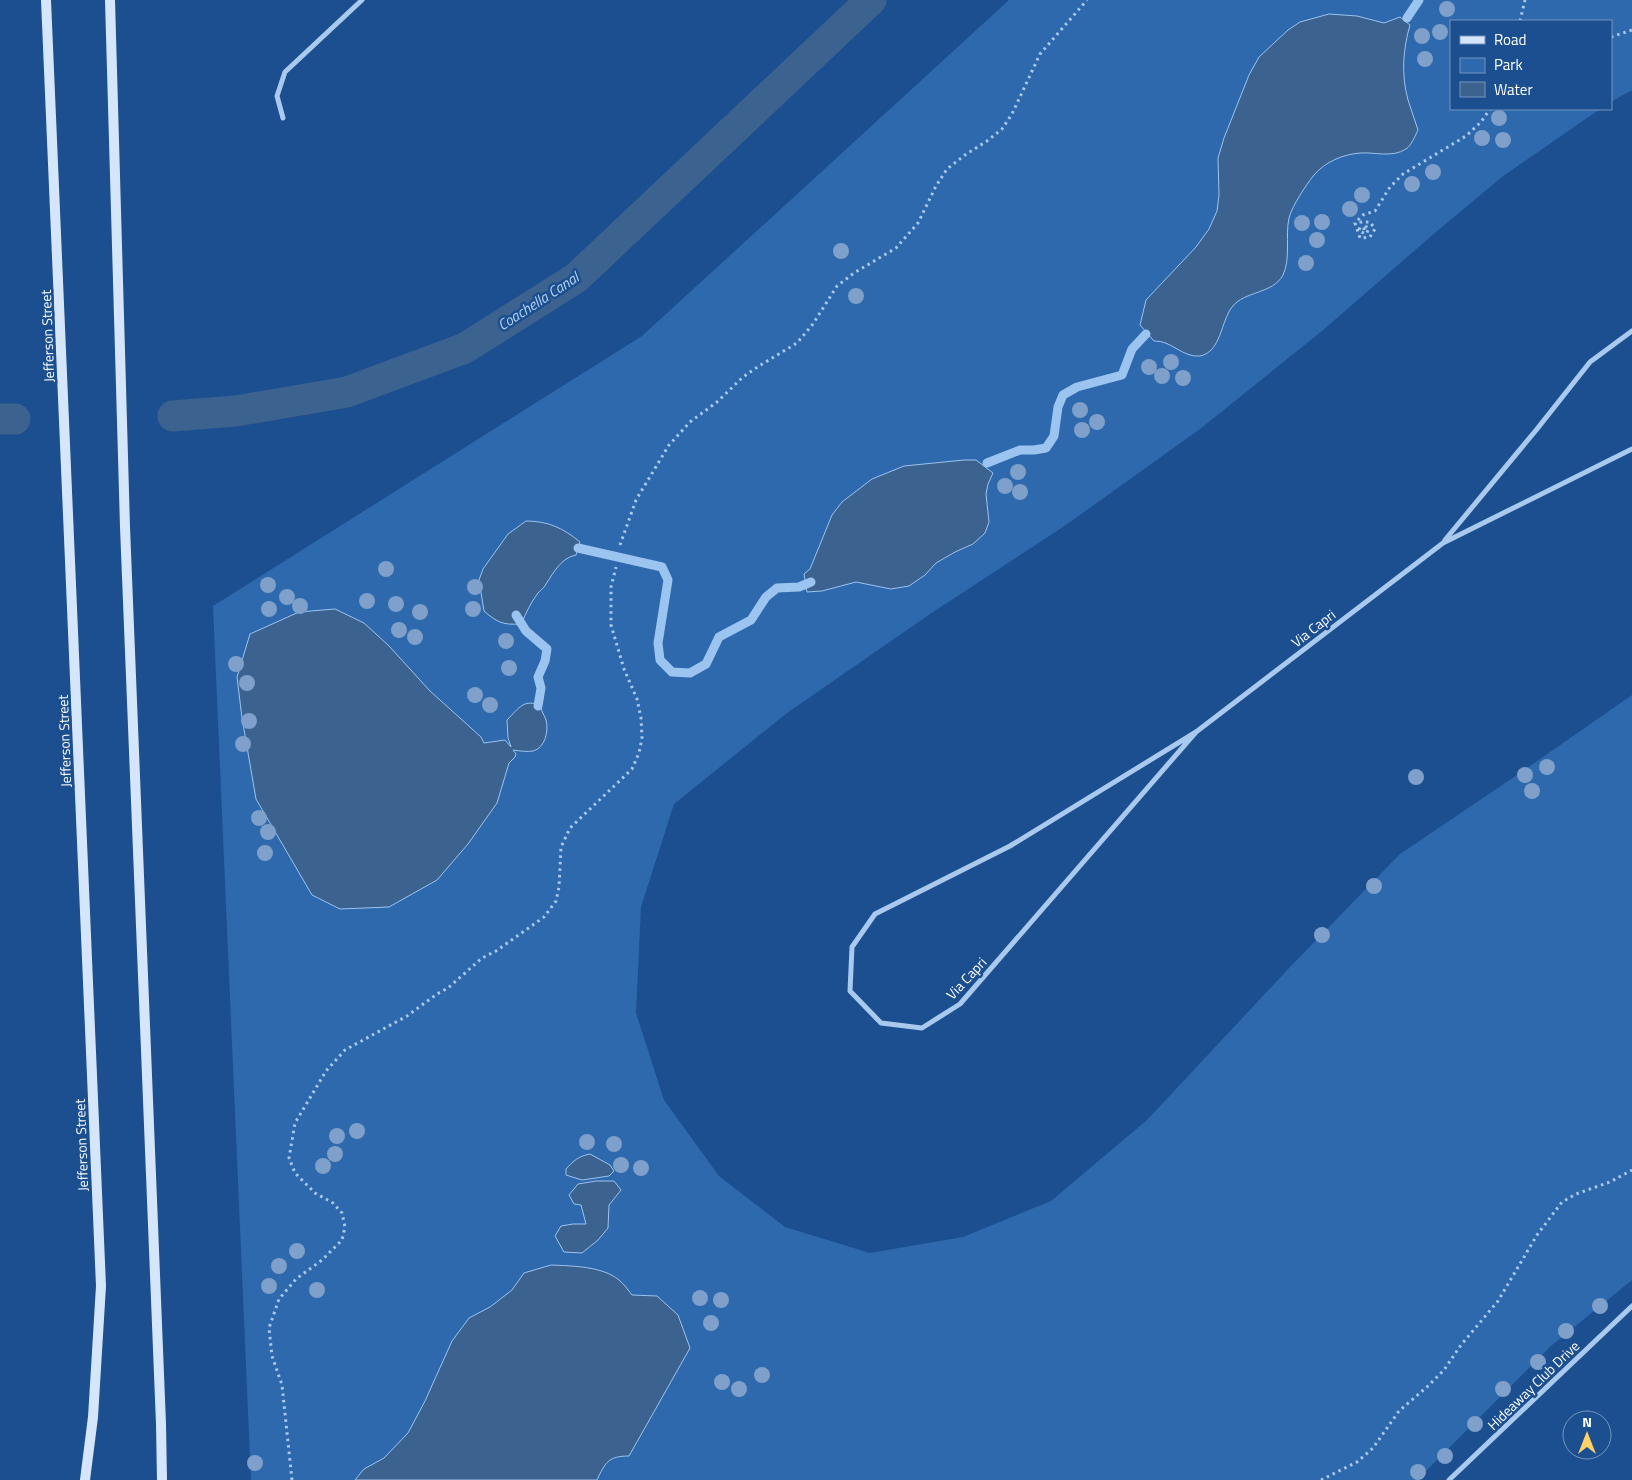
<svg xmlns="http://www.w3.org/2000/svg" width="1632" height="1480" font-family="'Titillium Web',sans-serif">
<style>
.green{fill:#2e69ad}
.water{fill:#3c6290;stroke:#9cc4f0}
.lines{fill:none;stroke-linecap:round;stroke-linejoin:round}
.stream{stroke:#9cc4f0;stroke-width:9}
.canal{stroke:#3c6290;stroke-width:31}
.path{stroke:#a9c9ee;stroke-width:3;stroke-dasharray:2.5 4;stroke-linecap:butt}
.minor{stroke:#a9c9ee;stroke-width:5}
.secondary{stroke:#d6e6fa;stroke-width:10}
.tree{fill:#7ea0ca}
.labels{text-anchor:middle;dominant-baseline:central;stroke-width:5;stroke-linejoin:round;paint-order:stroke}
.street-label{font-size:14px;fill:#fff;stroke:#1b4f8f}
.water-label{font-size:15px;font-style:italic;fill:#b5d3f5;stroke:#1b4f8f}
</style>
<rect width="100%" height="100%" fill="#1b4f8f"/>
<!-- green -->
<polygon class="green" points="1009,0 1632,0 1632,90 1611,102 1611,21 1451,21 1451,109 1600,109 1502,177 1436,232 1322,331 1200,429 1066,525 933,612 787,713 674,804 641,907 636,1013 664,1100 719,1176 785,1227 870,1253 963,1237 1051,1201 1147,1120 1290,967 1400,854 1517,775 1632,695 1632,1280 1551,1346 1417,1480 251,1480 213,606 642,336"/>
<!-- water -->
<g class="water">
<path d="M1329 14 1357 16 1384 23 1400 17 1410 25C1403 49 1401 75 1408 100 1411 110 1415 120 1418 130 1415 136 1411 146 1406 149 1392 158 1375 152 1361 153 1343 154 1325 162 1314 175 1306 185 1292 206 1289 218 1285 236 1291 258 1283 275 1273 294 1244 291 1232 307 1221 321 1221 352 1200 356 1183 358 1171 340 1154 341L1140 325 1146 300 1196 247 1209 229 1217 211 1219 195 1218 158 1224 138 1249 75 1259 57 1288 30 1300 22Z"/>
<polygon points="964,460 976,460 993,473 988,484 986,494 989,522 985,533 973,544 955,552 936,563 925,575 909,586 891,589 856,582 822,591 807,592 804,574 810,569 832,515 842,502 872,479 904,466"/>
<path d="M526 521C548 521 563 528 580 542L576 555C561 558 554 572 546 584 544 588 541 590 538 593 531 602 526 613 521 624 503 625 498 623 484 611L479 580 483 569 508 534Z"/>
<path d="M335 609 364 623 389 646 430 691 481 737 484 743 505 740 511 747 508 738 507 720C519 708 524 698 541 706 541 712 544 714 546 720 549 731 545 748 533 751 527 752 520 751 513 750L516 754 515 757 509 763 497 803 468 844 437 880 389 907 340 909 312 895 256 799 242 718 237 677 250 634 299 612Z"/>
<path d="M590 1154 610 1165 614 1171 609 1176 582 1180 566 1175V1169C573 1161 579 1156 590 1154Z"/>
<polygon points="596,1181 614,1181 621,1190 609,1205 608,1228 598,1240 582,1253 564,1252 555,1236 561,1226 573,1224 586,1224 581,1205 574,1204 569,1195 578,1184"/>
<path d="M551 1265C572 1266 602 1266 619 1280 624 1284 628 1290 632 1295L657 1296 678 1315 690 1348 629 1456C608 1456 605 1463 597 1480H355L364 1469 384 1458 408 1433 425 1401 452 1341 469 1318 490 1307 512 1290 524 1273Z"/>
</g>
<g class="lines">
<!-- stream -->
<g class="stream">
<polyline points="1407,18 1419,0"/>
<polyline points="987,463 1020,450 1034,450 1046,448 1054,436 1058,407 1063,395 1077,387 1122,375 1132,349 1146,334"/>
<polyline points="578,548 662,567 668,580 658,643 660,660 672,672 690,673 706,664 719,637 751,620 766,597 777,588 799,587 811,582"/>
<polyline points="516,615 526,631 547,649 545,661 538,677 541,688 538,706"/>
</g>
<!-- canal -->
<g class="canal">
<polyline points="173,416 236,411 347,392 465,348 576,278 871,0"/>
<polyline points="0,419 15,419"/>
</g>
<!-- path -->
<g class="path">
<polyline points="1520,21 1525,0"/>
<polyline points="1611,37 1632,30"/>
<polyline points="1364,230 1364,225 1369,229 1366,234 1359,231 1361,222 1370,222 1375,229 1370,237 1360,238 1355,223 1363,215 1375,211 1390,187 1403,174 1466,136 1481,122 1490,109"/>
<polyline points="620,545 636,500 669,445 690,422 717,402 743,377 759,366 797,343 813,324 837,286 854,273 896,248 918,223 936,186 947,169 965,155 987,141 1002,129 1012,114 1040,54 1087,0"/>
<polyline points="292,1480 282,1385 272,1356 269,1328 279,1299 296,1279 322,1260 342,1240 345,1227 342,1213 333,1203 315,1193 295,1173 289,1158 295,1123 326,1071 345,1050 407,1016 437,994 448,988 482,958 496,951 544,917 556,901 559,887 561,847 570,828 632,769 639,753 642,738 641,718 637,699 624,669 611,625 611,587 616,567"/>
<polyline points="1321,1480 1357,1462 1373,1448 1399,1411 1427,1387 1444,1370 1461,1345 1498,1301 1537,1235 1562,1202 1576,1194 1610,1182 1632,1170"/>
</g>
<!-- minor -->
<g class="minor">
<polyline points="283,118 277,96 285,72 362,0"/>
<polyline points="1445,540 1537,429 1590,362 1632,331"/>
<polyline points="1196,732 960,1004 922,1028 881,1023 850,991 852,947 875,914 1010,846 1196,732 1443,543 1632,449"/>
<polyline points="1449,1480 1632,1306"/>
</g>
<!-- secondary -->
<g class="secondary">
<polyline points="46,0 101,1286 93,1417 85,1480"/>
<polyline points="110,0 125,527 161,1424 162,1480"/>
</g>
</g>
<!-- trees -->
<g class="tree">
<circle cx="1447" cy="9" r="8"/>
<circle cx="1440" cy="32" r="8"/>
<circle cx="1422" cy="36" r="8"/>
<circle cx="1425" cy="59" r="8"/>
<circle cx="1499" cy="118" r="8"/>
<circle cx="1482" cy="138" r="8"/>
<circle cx="1503" cy="140" r="8"/>
<circle cx="1433" cy="172" r="8"/>
<circle cx="1412" cy="184" r="8"/>
<circle cx="1362" cy="195" r="8"/>
<circle cx="1350" cy="209" r="8"/>
<circle cx="1322" cy="222" r="8"/>
<circle cx="1302" cy="223" r="8"/>
<circle cx="1317" cy="240" r="8"/>
<circle cx="841" cy="251" r="8"/>
<circle cx="1306" cy="263" r="8"/>
<circle cx="856" cy="296" r="8"/>
<circle cx="1171" cy="362" r="8"/>
<circle cx="1149" cy="367" r="8"/>
<circle cx="1162" cy="376" r="8"/>
<circle cx="1183" cy="378" r="8"/>
<circle cx="1080" cy="410" r="8"/>
<circle cx="1097" cy="422" r="8"/>
<circle cx="1082" cy="430" r="8"/>
<circle cx="1018" cy="472" r="8"/>
<circle cx="1005" cy="486" r="8"/>
<circle cx="1020" cy="492" r="8"/>
<circle cx="386" cy="569" r="8"/>
<circle cx="268" cy="585" r="8"/>
<circle cx="475" cy="587" r="8"/>
<circle cx="287" cy="597" r="8"/>
<circle cx="367" cy="601" r="8"/>
<circle cx="396" cy="604" r="8"/>
<circle cx="300" cy="606" r="8"/>
<circle cx="269" cy="609" r="8"/>
<circle cx="473" cy="609" r="8"/>
<circle cx="420" cy="612" r="8"/>
<circle cx="399" cy="630" r="8"/>
<circle cx="415" cy="637" r="8"/>
<circle cx="506" cy="641" r="8"/>
<circle cx="236" cy="664" r="8"/>
<circle cx="509" cy="668" r="8"/>
<circle cx="247" cy="683" r="8"/>
<circle cx="475" cy="695" r="8"/>
<circle cx="490" cy="705" r="8"/>
<circle cx="249" cy="721" r="8"/>
<circle cx="243" cy="744" r="8"/>
<circle cx="1547" cy="767" r="8"/>
<circle cx="1525" cy="775" r="8"/>
<circle cx="1416" cy="777" r="8"/>
<circle cx="1532" cy="791" r="8"/>
<circle cx="259" cy="818" r="8"/>
<circle cx="268" cy="832" r="8"/>
<circle cx="265" cy="853" r="8"/>
<circle cx="1374" cy="886" r="8"/>
<circle cx="1322" cy="935" r="8"/>
<circle cx="357" cy="1131" r="8"/>
<circle cx="337" cy="1136" r="8"/>
<circle cx="587" cy="1142" r="8"/>
<circle cx="614" cy="1144" r="8"/>
<circle cx="335" cy="1154" r="8"/>
<circle cx="621" cy="1165" r="8"/>
<circle cx="323" cy="1166" r="8"/>
<circle cx="641" cy="1168" r="8"/>
<circle cx="297" cy="1251" r="8"/>
<circle cx="279" cy="1266" r="8"/>
<circle cx="269" cy="1286" r="8"/>
<circle cx="317" cy="1290" r="8"/>
<circle cx="700" cy="1298" r="8"/>
<circle cx="721" cy="1300" r="8"/>
<circle cx="1600" cy="1306" r="8"/>
<circle cx="711" cy="1323" r="8"/>
<circle cx="1566" cy="1331" r="8"/>
<circle cx="1538" cy="1362" r="8"/>
<circle cx="762" cy="1375" r="8"/>
<circle cx="722" cy="1382" r="8"/>
<circle cx="739" cy="1389" r="8"/>
<circle cx="1503" cy="1389" r="8"/>
<circle cx="1475" cy="1424" r="8"/>
<circle cx="1445" cy="1456" r="8"/>
<circle cx="255" cy="1463" r="8"/>
<circle cx="1418" cy="1472" r="8"/>
</g>
<g class="labels">
<!-- street labels -->
<g class="street-label">
<text transform="translate(47 336) rotate(-92)">Jefferson Street</text>
<text transform="translate(1313 628) rotate(-38)">Via Capri</text>
<text transform="translate(64 741) rotate(-92)">Jefferson Street</text>
<text transform="translate(966 978) rotate(-47)">Via Capri</text>
<text transform="translate(81 1145) rotate(-92)">Jefferson Street</text>
<text transform="translate(1533 1385) rotate(-44)">Hideaway Club Drive</text>
</g>
<!-- water labels -->
<g class="water-label">
<text transform="translate(538 301) rotate(-33)">Coachella Canal</text>
</g>
</g>
<!-- legend -->
<rect x="1450" y="20" width="162" height="90" fill="#1b4f8f" stroke="#7695bc"/>
<rect x="1460" y="36" width="25" height="8" fill="#d6e6fa" stroke="#7695bc"/>
<text x="1494" y="45" font-size="15" fill="#ffffff">Road</text>
<rect x="1460" y="58" width="25" height="15" fill="#2e69ad" stroke="#7695bc"/>
<text x="1494" y="70" font-size="15" fill="#ffffff">Park</text>
<rect x="1460" y="82" width="25" height="15" fill="#3c6290" stroke="#7695bc"/>
<text x="1494" y="95" font-size="15" fill="#ffffff">Water</text>
<!-- north arrow -->
<g transform="translate(1587 1435)"><circle r="24" fill="#1b4f8f" stroke="#7695bc"/>
<path d="M0-4L9 19L0 12L-9 19Z" fill="#ffd166"/>
<text y="-8" font-size="14" font-weight="bold" text-anchor="middle" fill="#ffffff">N</text>
</g>
</svg>
